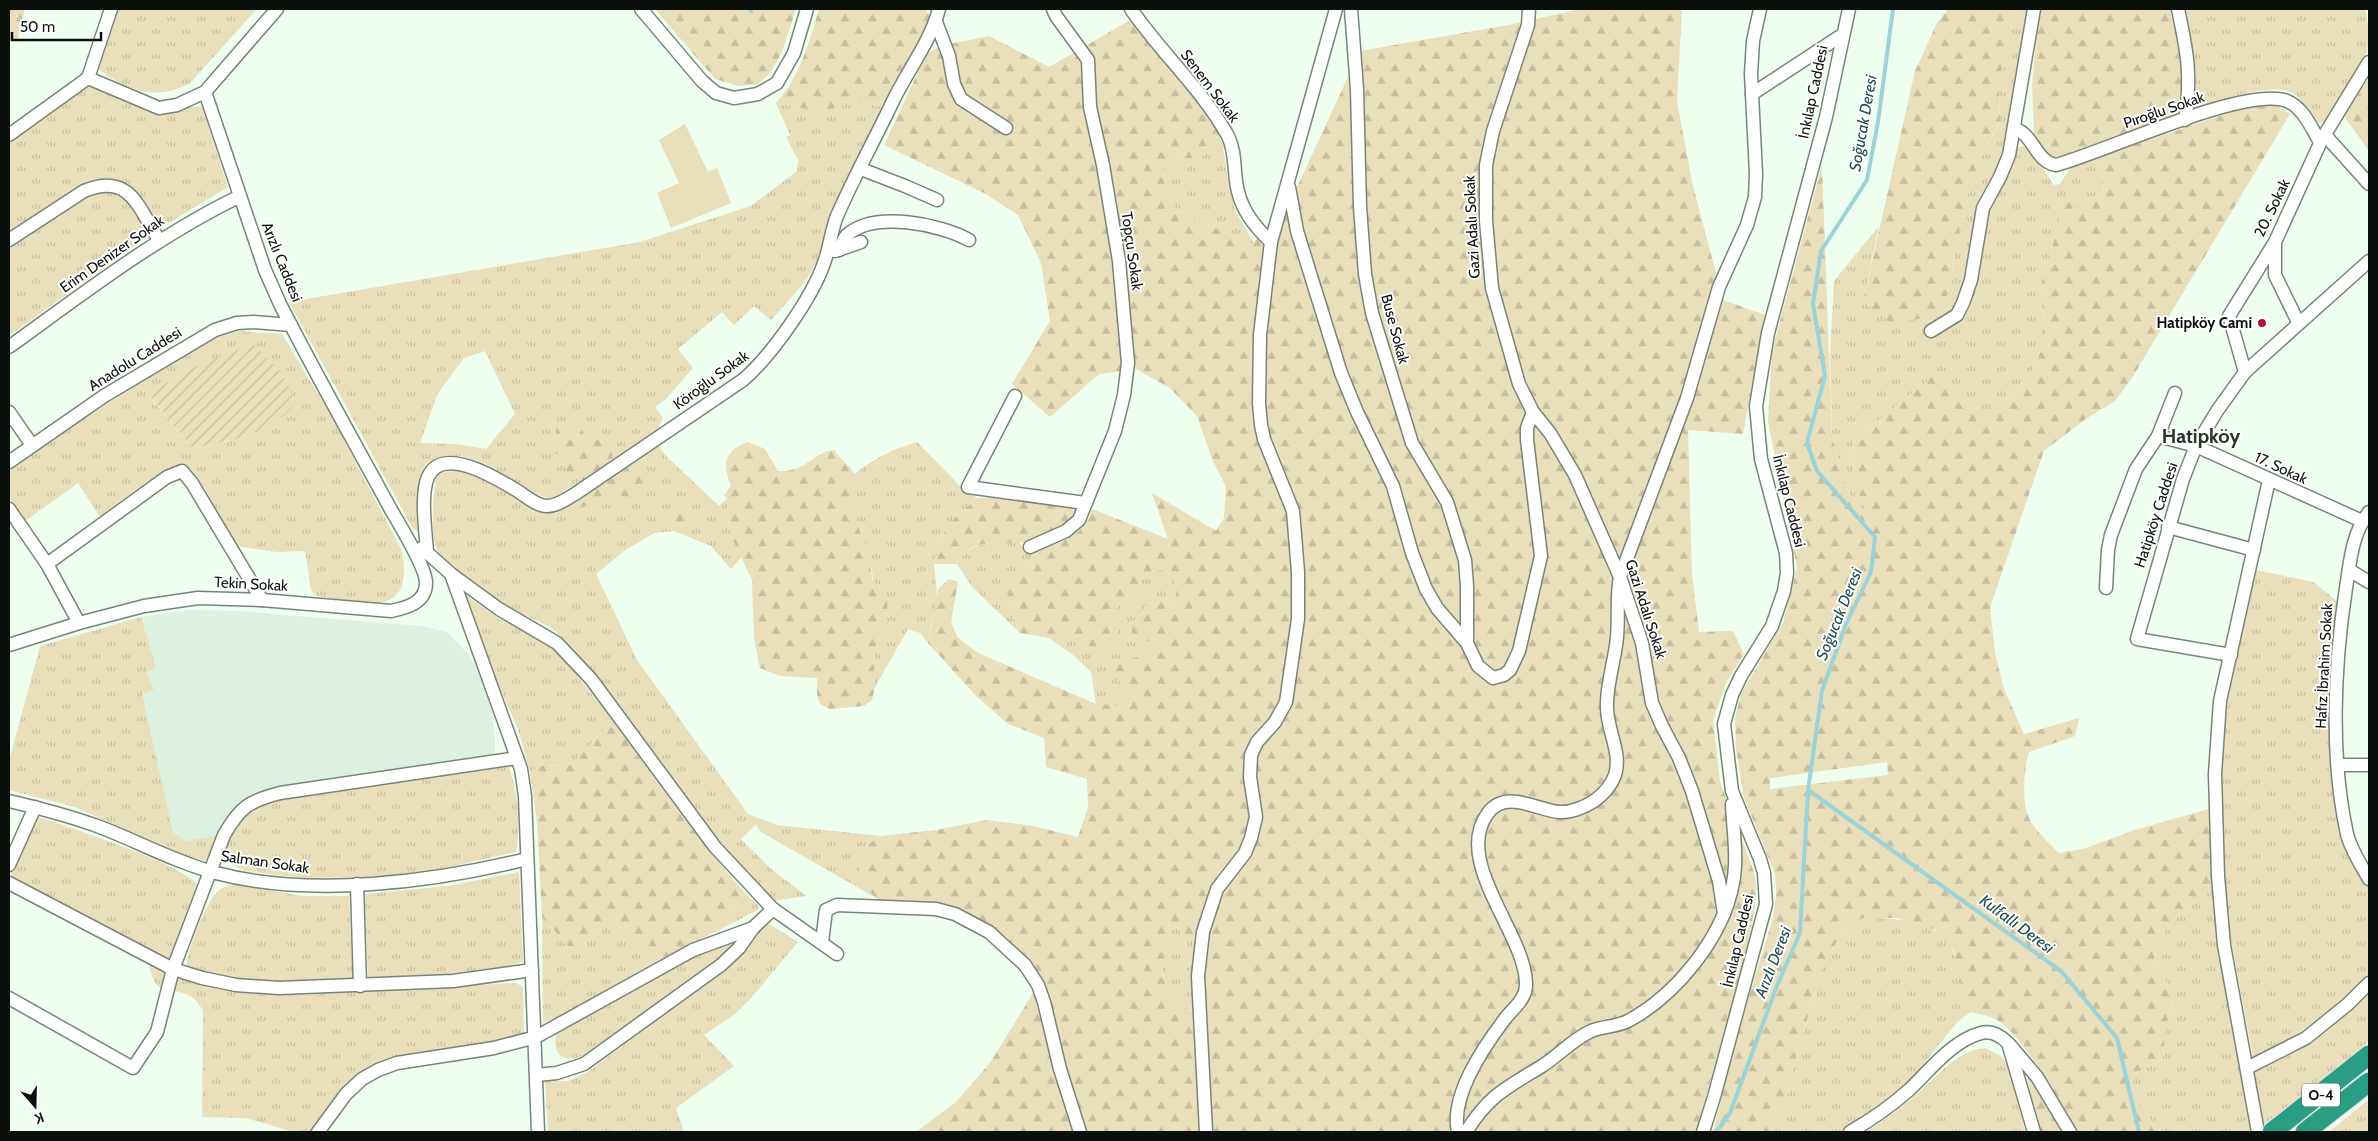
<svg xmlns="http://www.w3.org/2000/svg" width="2378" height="1141" font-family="Cabin,sans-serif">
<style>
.built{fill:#dcf1df}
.grass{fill:url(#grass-tufts);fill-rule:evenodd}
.forest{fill:url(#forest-firs);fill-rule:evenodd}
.garden{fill:url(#garden-furrows)}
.pitch{fill:#e9dfba}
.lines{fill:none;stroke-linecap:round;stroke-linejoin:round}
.stream{stroke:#9cd3d8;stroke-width:4}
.minor-casing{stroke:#778578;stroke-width:15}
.highway-casing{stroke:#e2e2e2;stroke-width:21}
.minor{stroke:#fff;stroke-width:12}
.highway{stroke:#2a9d85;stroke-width:19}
.poi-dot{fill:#aa143a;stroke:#fff;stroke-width:2}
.labels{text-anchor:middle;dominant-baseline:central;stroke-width:4;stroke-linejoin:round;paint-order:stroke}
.shield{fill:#fff;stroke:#545855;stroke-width:1}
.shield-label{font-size:14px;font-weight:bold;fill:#0b100c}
.street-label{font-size:15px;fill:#0b100c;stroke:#fff}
.poi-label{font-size:15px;font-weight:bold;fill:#0b100c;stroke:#fff;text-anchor:end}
.water-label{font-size:16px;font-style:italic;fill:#1b4c50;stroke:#fff}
.district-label{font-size:20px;font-weight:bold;fill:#29352a;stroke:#fff}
</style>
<defs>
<pattern id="grass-tufts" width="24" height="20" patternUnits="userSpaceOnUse" patternTransform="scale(1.25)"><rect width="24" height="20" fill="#e9dfba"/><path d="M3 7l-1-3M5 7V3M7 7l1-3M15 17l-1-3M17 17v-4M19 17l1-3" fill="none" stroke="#c6be9f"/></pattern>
<pattern id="forest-firs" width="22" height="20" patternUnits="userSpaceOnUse" patternTransform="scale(1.25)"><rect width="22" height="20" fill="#e9dfba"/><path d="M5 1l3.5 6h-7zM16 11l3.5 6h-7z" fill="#c6be9f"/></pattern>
<pattern id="garden-furrows" width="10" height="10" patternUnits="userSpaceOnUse" patternTransform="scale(1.25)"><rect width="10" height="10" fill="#e9dfba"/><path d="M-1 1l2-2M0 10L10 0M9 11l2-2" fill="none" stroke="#c6be9f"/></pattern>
</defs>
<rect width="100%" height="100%" fill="#eefeef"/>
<!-- built -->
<polygon class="built" points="188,610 237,611 421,626 447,632 470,656 480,676 492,712 495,739 495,756 248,798 235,807 216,837 186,841 173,832 142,693 153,690 147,672 156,667 141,617"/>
<!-- grass -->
<g class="grass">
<path d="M116 9H257L190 83C157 102 124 90 96 67Z"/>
<polygon points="2014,9 2028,9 2010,113 2007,143 1997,170 1981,195 1968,270 1955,323 1984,221 2012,163 2017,147 2024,146 2036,158 2054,185 2060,184 2071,167 2101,156 2104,196 2060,204 2052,250 2042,280 2044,322 2038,362 2001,412 1963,408 1921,386 1870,427 1854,423 1853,476 1875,537 1848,490 1832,437 1830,354 1834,281 1879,226 1863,302 1951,287 1954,253 1968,194 1984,149 2000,124 1999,83"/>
<path d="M2185 9H2365C2367 19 2370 30 2369 40 2367 64 2341 105 2324 122L2319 123C2309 114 2303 97 2290 92 2268 82 2218 103 2195 110L2196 74Z"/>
<path d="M87 85 157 114C173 114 187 104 202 107L228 187 159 229C139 196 132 170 87 181L9 234V140Z"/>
<path d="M846 101 885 107 839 199 826 229 819 258 805 282 771 320 754 306 734 325 722 312 678 349 693 368 666 399 655 407 663 418 656 433 613 460 612 444 562 455 569 460 567 471 581 481 550 499C512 488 482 446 439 458 433 460 427 461 424 467 415 485 419 512 418 532L412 527 289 302 640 242 751 206 797 171 798 160 786 137 790 135 776 103C804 108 820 116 846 101ZM485 351 515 414 486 449 456 444 420 443 438 393 464 358Z"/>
<path d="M1223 146 1228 181 1236 213 1254 242 1252 244C1235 236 1178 215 1169 202 1163 193 1165 174 1164 164L1174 159 1197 158Z"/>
<polygon points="105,189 125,197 149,235 9,336 9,249 91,193"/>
<path d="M239 331 282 334 333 419 402 551C415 622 362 602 316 596L311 589 305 551 277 552 236 546 205 489 189 467C162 465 121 501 100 517L78 483 24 522C9 498 9 499 9 471L82 420 206 341ZM148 395 229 441 193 449Z"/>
<path d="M917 442 962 488 977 498 946 526 934 564 938 603 930 627 928 643 920 633 908 629 875 687 874 653 888 613 874 589 872 570 850 505 855 474C874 458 893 449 917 442Z"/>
<path d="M659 446 666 456 719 506 727 498 731 536 742 557 731 569 711 546 674 531 654 533 624 551 596 574 637 660 748 814 777 825 881 836 865 846 864 882 876 898 761 832 756 824 741 839 770 868 806 896 774 901C715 843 671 774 621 709 601 682 581 653 555 631 547 624 534 620 525 615 500 602 452 575 437 550 430 537 433 490 437 475 485 455 514 514 557 513Z"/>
<path d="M1001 542 1020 543 1025 552H1035L1031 562 1007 592 1010 609 1020 633 972 587 957 564C968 545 981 545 1001 542Z"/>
<path d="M1160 569 1175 577 1176 601 1148 603 1142 613 1130 625 1132 633 1153 644C1144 658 1131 660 1116 659L1133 706 1096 705 1091 672 1073 655 1049 638 1064 633 1083 637 1118 635 1112 611 1135 595C1139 580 1144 573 1160 569Z"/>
<path d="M2256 570 2313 582 2337 601 2331 716 2354 862 2369 888V975C2333 1012 2300 1035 2253 1057L2226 913 2222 841 2221 759 2226 699Z"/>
<polygon points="465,594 497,618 554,647 613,720 571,765 541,766 530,772 518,729 491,668"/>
<polygon points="141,617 156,667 147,672 154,690 142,693 173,832 186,841 216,836 206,861 182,855 75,807 9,790 9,761 40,646"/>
<path d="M508 764C518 793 521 823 516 852L423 873 365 877 302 878 247 871 222 861C227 834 237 814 263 803Z"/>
<path d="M38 817C65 826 190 866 199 887L171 960 168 961 10 877Z"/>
<path d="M519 872 523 961C476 981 418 977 368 979L365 894 448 886Z"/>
<path d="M232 884 303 896H349L353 980 271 982 233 980 187 969C184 956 207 900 218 891 222 888 227 886 232 884Z"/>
<polygon points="2213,887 2217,933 2251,1131 2161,1132 2131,1096 2134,1074 2163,1058 2166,1026 2173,1002 2167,984 2154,959 2156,944 2173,920"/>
<polygon points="746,894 759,906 758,910 707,936"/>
<polygon points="542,917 570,948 584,944 610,919 656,961 565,1014 543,1023"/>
<path d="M1863 918C1891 918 1944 919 1954 953 1961 973 1962 992 1971 1012L1958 1021 1906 1086 1874 1111 1840 1132H1772L1776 1115 1786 1103 1792 1072 1823 964 1845 929Z"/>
<polygon points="766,922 798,942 750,999 735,1014 704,1035 734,1066 676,1108 684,1132 548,1132 545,1081 568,1081 588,1072 731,963"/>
<polygon points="1170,922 1203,932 1199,1014 1174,1003 1162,975"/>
<path d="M737 940 713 964 582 1056C562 1064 551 1052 557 1032L692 956Z"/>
<path d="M149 964 171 974 210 987 276 993 352 992 516 983 523 987 524 1035C499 1041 474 1046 449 1050 419 1054 386 1055 361 1073 340 1087 325 1111 313 1132H294L246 1118 202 1117 203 1010C200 1006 196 1000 192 997 170 984 156 1001 149 964Z"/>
<path d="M2369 993V1041L2307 1093 2263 1125 2253 1073C2295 1050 2336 1028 2369 993Z"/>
<path d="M1985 1048 2001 1056 2010 1067 2025 1132H1866C1884 1121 1900 1108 1916 1095 1938 1076 1956 1051 1985 1048Z"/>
<polygon points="2369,1099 2369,1132 2329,1132"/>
</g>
<!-- forest -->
<g class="forest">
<polygon points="9,9 25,9 17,42 9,40"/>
<polygon points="655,9 796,9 782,52 770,73 758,84 738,86 715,79"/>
<path d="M819 9H925L930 16 925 32 885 107 846 101 832 109 816 111 776 103C800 76 809 43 819 9Z"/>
<path d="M1580 9H1682L1677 101 1692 182 1723 300 1765 315 1743 434 1688 430 1692 575 1699 632 1733 631 1744 654 1726 683 1713 720 1720 782 1753 869 1756 883 1755 907 1745 956 1696 1132H916L956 1102 990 1063 1038 985 972 921 886 906C875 898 857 881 860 866 861 860 864 853 865 846L881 836 936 830 986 820 1033 826 1078 837 1088 807 1087 779 1046 767 1044 738 1008 724 976 696 928 643C930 624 938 608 938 589L949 579 958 582 951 622 958 638 978 653 1096 704 1132 706 1112 666 1116 659C1131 660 1144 658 1153 644L1132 633 1130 625 1142 613 1148 603 1176 601 1175 577 1160 569C1144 573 1139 580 1135 595L1112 611 1118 635 1113 646 1094 652 1083 637 1064 633 1049 638 1020 633 1010 609 1007 592 1031 562 1035 552C1059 542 1085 537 1092 509L1168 539 1152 493 1216 531 1224 518 1226 487 1212 459 1197 416 1171 389 1136 369 1099 374 1050 417 1012 384 1050 321 1041 263 1018 215 984 193 884 145 927 53 944 45 989 36 1049 67 1132 19 1205 110 1215 127 1223 146 1197 158 1174 159 1164 164C1165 174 1163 192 1169 202 1178 215 1236 236 1252 244L1293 196 1360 51 1508 25ZM1170 923 1189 939 1203 933 1199 1014 1174 1003 1162 975Z"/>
<polygon points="1948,9 2014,9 1999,83 2000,123 1984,149 1968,194 1954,253 1951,287 1941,307 1928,317 1892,324 1863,302 1915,71 1937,23"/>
<polygon points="2039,9 2173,9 2183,70 2179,115 2078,152 2061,157 2051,156 2043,149 2034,135 2032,84"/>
<polygon points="2369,78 2369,151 2344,116"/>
<path d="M2263 105 2278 106 2290 114 2132 378 2115 401 2087 418 2044 451 1990 607 1995 653 2004 689 2024 734 2079 718 2075 736 2029 752C2024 769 2022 796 2027 813 2032 828 2048 842 2059 853L2083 849 2135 830 2209 809 2213 887 2173 920 2156 944 2154 959 2167 984 2173 1001 2166 1026 2163 1058 2134 1074 2131 1096 2161 1132H2076C2060 1103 2023 1032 1993 1018 1986 1015 1978 1014 1971 1012L1963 996 1954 950 1936 930 1897 918H1863L1845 929 1823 964 1792 1072 1786 1103 1776 1115 1772 1132H1713L1741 1022 1773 918 1776 895 1775 874 1744 798 1736 749 1735 718 1741 694 1783 623 1797 567 1768 421 1772 351 1822 165 1832 437 1848 490 1873 534 1853 476 1854 423 1870 427 1937 373 1963 408 2001 412 2038 362 2044 322 2042 280 2052 250 2060 204 2104 196 2101 156 2243 108ZM1887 762 1888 775 1770 789V778Z"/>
<polygon points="575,421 590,442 605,438 612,443 613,460 581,481 566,471 569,460 555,453 556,428"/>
<path d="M747 442 765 449 778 471C806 473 813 452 834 450 840 460 849 464 855 474L850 506 868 552 874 589 887 600 888 613 874 653 875 687 872 700 864 706 830 709 820 704 817 694V678L780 676 760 668 754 639 752 580 731 536 727 498 724 495 731 486C722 463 724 452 747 442Z"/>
<path d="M640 459C641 470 650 477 652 488L642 498 611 500 592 503 570 513H557Z"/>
<path d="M977 498C1010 497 1042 502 1075 508V517C1059 527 1038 541 1019 543 994 545 972 537 957 564H934L946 526Z"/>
<path d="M678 502 686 504 689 509 686 518 677 527H670L667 523C669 515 670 507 678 502Z"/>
<path d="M613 720C656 779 697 840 746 894L707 936 656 961 610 919 584 944 570 948 542 917 537 823 530 772 541 766 571 765Z"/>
<polygon points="2027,1078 2032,1078 2064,1132 2039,1132"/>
</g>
<!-- garden -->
<path class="garden" d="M253 344C271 362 291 379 294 405 271 435 227 441 193 449L148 394 198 365Z"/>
<!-- pitch -->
<polygon class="pitch" points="685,124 708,172 717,168 731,203 671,228 657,193 679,183 659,140"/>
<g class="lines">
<!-- stream -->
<g class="stream">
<polyline points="751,9 751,11"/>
<polyline points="1808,790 2061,971 2117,1038 2139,1132"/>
<polyline points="1716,1132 1730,1113 1776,988 1800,933 1808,790 1822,691 1846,624 1871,572 1875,537 1817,471 1807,443 1825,376 1813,304 1821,251 1867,180 1878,122 1893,9"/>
</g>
<defs>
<g id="minor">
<polyline points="641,9 702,81 716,93 734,98 758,94 777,83 794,53 807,9"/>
<path d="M1131 9C1161 53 1202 89 1228 136 1235 150 1234 166 1236 181 1239 207 1253 225 1271 242"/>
<polyline points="1351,9 1357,89 1360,207 1365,274 1372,313 1412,443 1447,502 1465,560 1467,586 1467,643"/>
<polyline points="1529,9 1528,25 1493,131 1486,165 1486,221 1492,288 1519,384 1533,412 1550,433 1575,475 1620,577 1642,643 1652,703 1662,726 1679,758 1692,791 1719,881 1724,914"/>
<path d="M2178 9C2187 51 2192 76 2185 120"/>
<polyline points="936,22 949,56 954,84 961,99 1006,128"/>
<polyline points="88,78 111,9"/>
<polyline points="1752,94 1842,35"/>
<path d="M2016 129C2034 136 2036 162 2056 165 2105 152 2246 85 2287 101 2303 107 2312 129 2320 142"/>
<polyline points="9,135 88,78 159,108 177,105 205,92"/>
<polyline points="2325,135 2369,184"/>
<polyline points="861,169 905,186 937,200"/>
<polyline points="1289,187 1297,231 1341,373 1357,412 1393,486 1412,553 1426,589 1437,608 1467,643 1478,666 1493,678 1504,675 1510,670 1519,651 1541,556 1527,440 1527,428 1533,412"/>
<path d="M9 240 84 191C130 172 138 207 159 240"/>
<polyline points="2275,245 2275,275 2298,322"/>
<path d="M839 250C841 245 843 240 846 236 873 210 940 224 969 240"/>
<polyline points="835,251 861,242"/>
<polyline points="1931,331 1957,315 1963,303 1971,280 1983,208 2000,177 2009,155 2034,9"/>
<path d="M9 347C84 293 156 237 240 196"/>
<polyline points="2245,372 2229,316 2275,242 2322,139 2369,62"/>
<polyline points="1015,396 968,487 1085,503"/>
<polyline points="9,412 32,445"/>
<polyline points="2158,436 2196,446 2362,521"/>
<polyline points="9,462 104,396 215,330 237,323 253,322 291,325"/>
<polyline points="9,509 47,564"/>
<path d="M2369 512C2352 533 2350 562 2346 588 2334 666 2330 756 2347 834 2351 850 2361 865 2369 879"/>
<polyline points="2168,527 2254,550"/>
<polyline points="1030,547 1066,531 1079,520 1115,431 1124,395 1128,363 1119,261 1103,165 1090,107 1088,60 1056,16 1053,9"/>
<polyline points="422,548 451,574 499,609 557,643 591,679 715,847 773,909 837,954"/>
<path d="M427 553C426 533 420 495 428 477 442 444 498 479 516 490 525 495 536 506 547 506 557 506 566 499 575 494L743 380C771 356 812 298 824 263 830 247 831 231 837 216 854 177 874 141 892 103 907 71 930 43 939 9"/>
<polyline points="2349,570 2369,582"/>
<polyline points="451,574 521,769 525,796 538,1132"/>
<polyline points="2106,588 2108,550 2111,535 2136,469 2158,436 2175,393"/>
<polyline points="79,623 47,564 167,477 182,471 192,483 262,600"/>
<path d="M9 645 79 623 144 606 198 598 262 600 391 611C406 608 426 603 426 583 426 567 399 524 390 508 353 440 315 373 280 304L265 270 205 92 277 9"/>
<polyline points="2231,655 2137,639 2183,479 2196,446 2217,411 2245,372 2369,261"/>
<path d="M517 758 280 793C249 801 240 807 224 835L173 969 202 978 236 985 279 988 453 981 532 970"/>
<polyline points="2339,765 2369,765"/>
<path d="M9 801C39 808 70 816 100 827 139 842 175 862 216 873 311 898 433 882 527 859"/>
<polyline points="9,865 35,807"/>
<polyline points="9,883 173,969 157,1032 133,1068 9,998"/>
<polyline points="357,884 360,986"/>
<polyline points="822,942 826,910 837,905 936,909 955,914 989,932 1025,965 1038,985 1044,1002 1060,1069 1080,1132"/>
<polyline points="2010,1045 2037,1077 2070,1132"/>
<polyline points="2247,1068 2306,1038 2348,1004 2369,983"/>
<polyline points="537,1075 557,1073 584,1064 721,965 739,948 753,928"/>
<polyline points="318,1132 346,1094 362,1079 378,1070 397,1063 494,1048 536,1037 693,950 753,928 773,909"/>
<polyline points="1206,1132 1198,976 1203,932 1217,889 1245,853 1251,838 1256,817 1250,777 1251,755 1257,742 1275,722 1286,702 1298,619 1298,572 1293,511 1264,439 1261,425 1259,403 1260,335 1271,242 1336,9"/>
<path d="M1458 1132C1450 1096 1483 1048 1504 1020 1513 1008 1527 999 1526 983 1525 933 1452 861 1488 813 1506 789 1537 810 1559 812 1570 813 1585 807 1594 801 1604 794 1611 786 1615 775 1622 753 1607 730 1607 708 1606 684 1615 661 1617 637 1619 617 1616 597 1620 577L1687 398 1719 287 1747 225 1755 197 1756 174 1751 74 1753 41 1760 9"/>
<path d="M1466 1132C1489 1095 1506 1088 1542 1066 1559 1055 1572 1040 1591 1031 1603 1026 1616 1027 1628 1021 1676 995 1723 938 1733 883 1738 858 1733 829 1732 804"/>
<polyline points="1703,1132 1714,1097 1766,904 1764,873 1760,859 1732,791 1724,724 1732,695 1741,676 1772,626 1784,591 1787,573 1786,553 1761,459 1756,406 1768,333 1826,117 1849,9"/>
<path d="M1850 1132C1871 1120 1891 1106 1909 1090 1930 1070 1952 1041 1981 1033 1992 1030 2001 1036 2008 1043L2034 1132"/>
<polyline points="2258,1132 2224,945 2218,876 2215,774 2220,701 2269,480"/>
</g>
<g id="highway">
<polyline points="2272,1132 2369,1055"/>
<polyline points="2305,1132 2369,1082"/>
</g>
</defs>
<!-- minor casing -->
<use href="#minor" class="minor-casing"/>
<!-- highway casing -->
<use href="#highway" class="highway-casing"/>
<!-- minor -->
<use href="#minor" class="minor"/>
<!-- highway -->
<use href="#highway" class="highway"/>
</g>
<!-- markers -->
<circle class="poi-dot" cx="2262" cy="323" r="5"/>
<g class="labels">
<!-- shield labels -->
<rect class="shield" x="2302" y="1083.5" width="38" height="23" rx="4"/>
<g class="shield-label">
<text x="2321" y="1095">O-4</text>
</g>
<!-- street labels -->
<g class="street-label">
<text transform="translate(1210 86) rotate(53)">Senem Sokak</text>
<text transform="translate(1813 92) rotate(-78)">İnkılap Caddesi</text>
<text transform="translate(2164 110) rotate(-19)">Pıroğlu Sokak</text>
<text transform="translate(2272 208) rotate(-64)">20. Sokak</text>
<text transform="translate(1472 227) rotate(-93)">Gazi Adalı Sokak</text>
<text transform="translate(1132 251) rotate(82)">Topçu Sokak</text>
<text transform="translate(112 254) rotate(-35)">Erim Denizer Sokak</text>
<text transform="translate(282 262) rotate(68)">Arızlı Caddesi</text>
<text transform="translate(1395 329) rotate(75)">Buse Sokak</text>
<text transform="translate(135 359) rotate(-32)">Anadolu Caddesi</text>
<text transform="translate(711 380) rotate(-36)">Köroğlu Sokak</text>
<text transform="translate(2281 468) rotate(25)">17. Sokak</text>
<text transform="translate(1789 501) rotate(76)">İnkılap Caddesi</text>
<text transform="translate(2156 515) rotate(-72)">Hatipköy Caddesi</text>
<text transform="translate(251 584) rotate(3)">Tekin Sokak</text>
<text transform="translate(1646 609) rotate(72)">Gazi Adalı Sokak</text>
<text transform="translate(2324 666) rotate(-87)">Hafız İbrahim Sokak</text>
<text transform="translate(265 862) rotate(8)">Salman Sokak</text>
<text transform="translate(1738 941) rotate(-77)">İnkılap Caddesi</text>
</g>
<!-- poi labels -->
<g class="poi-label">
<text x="2252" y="323">Hatipköy Cami</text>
</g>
<!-- water labels -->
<g class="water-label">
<text transform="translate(1863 123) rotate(-80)">Soğucak Deresi</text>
<text transform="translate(1839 614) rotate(-68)">Soğucak Deresi</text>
<text transform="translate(2017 924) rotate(36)">Kulfallı Deresi</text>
<text transform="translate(1773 962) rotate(-69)">Arızlı Deresi</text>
</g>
<!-- district labels -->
<g class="district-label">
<text x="2201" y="436">Hatipköy</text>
</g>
</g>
<!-- border -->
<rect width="2378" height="1141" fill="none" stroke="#0b100c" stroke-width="20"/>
<!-- north arrow -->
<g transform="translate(35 1106) rotate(160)" stroke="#ffffff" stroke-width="4" paint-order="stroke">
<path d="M0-4L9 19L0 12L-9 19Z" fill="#0b100c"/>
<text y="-8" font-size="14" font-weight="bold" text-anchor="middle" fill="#0b100c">K</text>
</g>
<!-- scale -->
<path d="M12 32v8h89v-8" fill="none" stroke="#0b100c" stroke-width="2.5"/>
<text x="20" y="32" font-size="15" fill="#0b100c" stroke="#ffffff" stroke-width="4" paint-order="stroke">50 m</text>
</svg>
